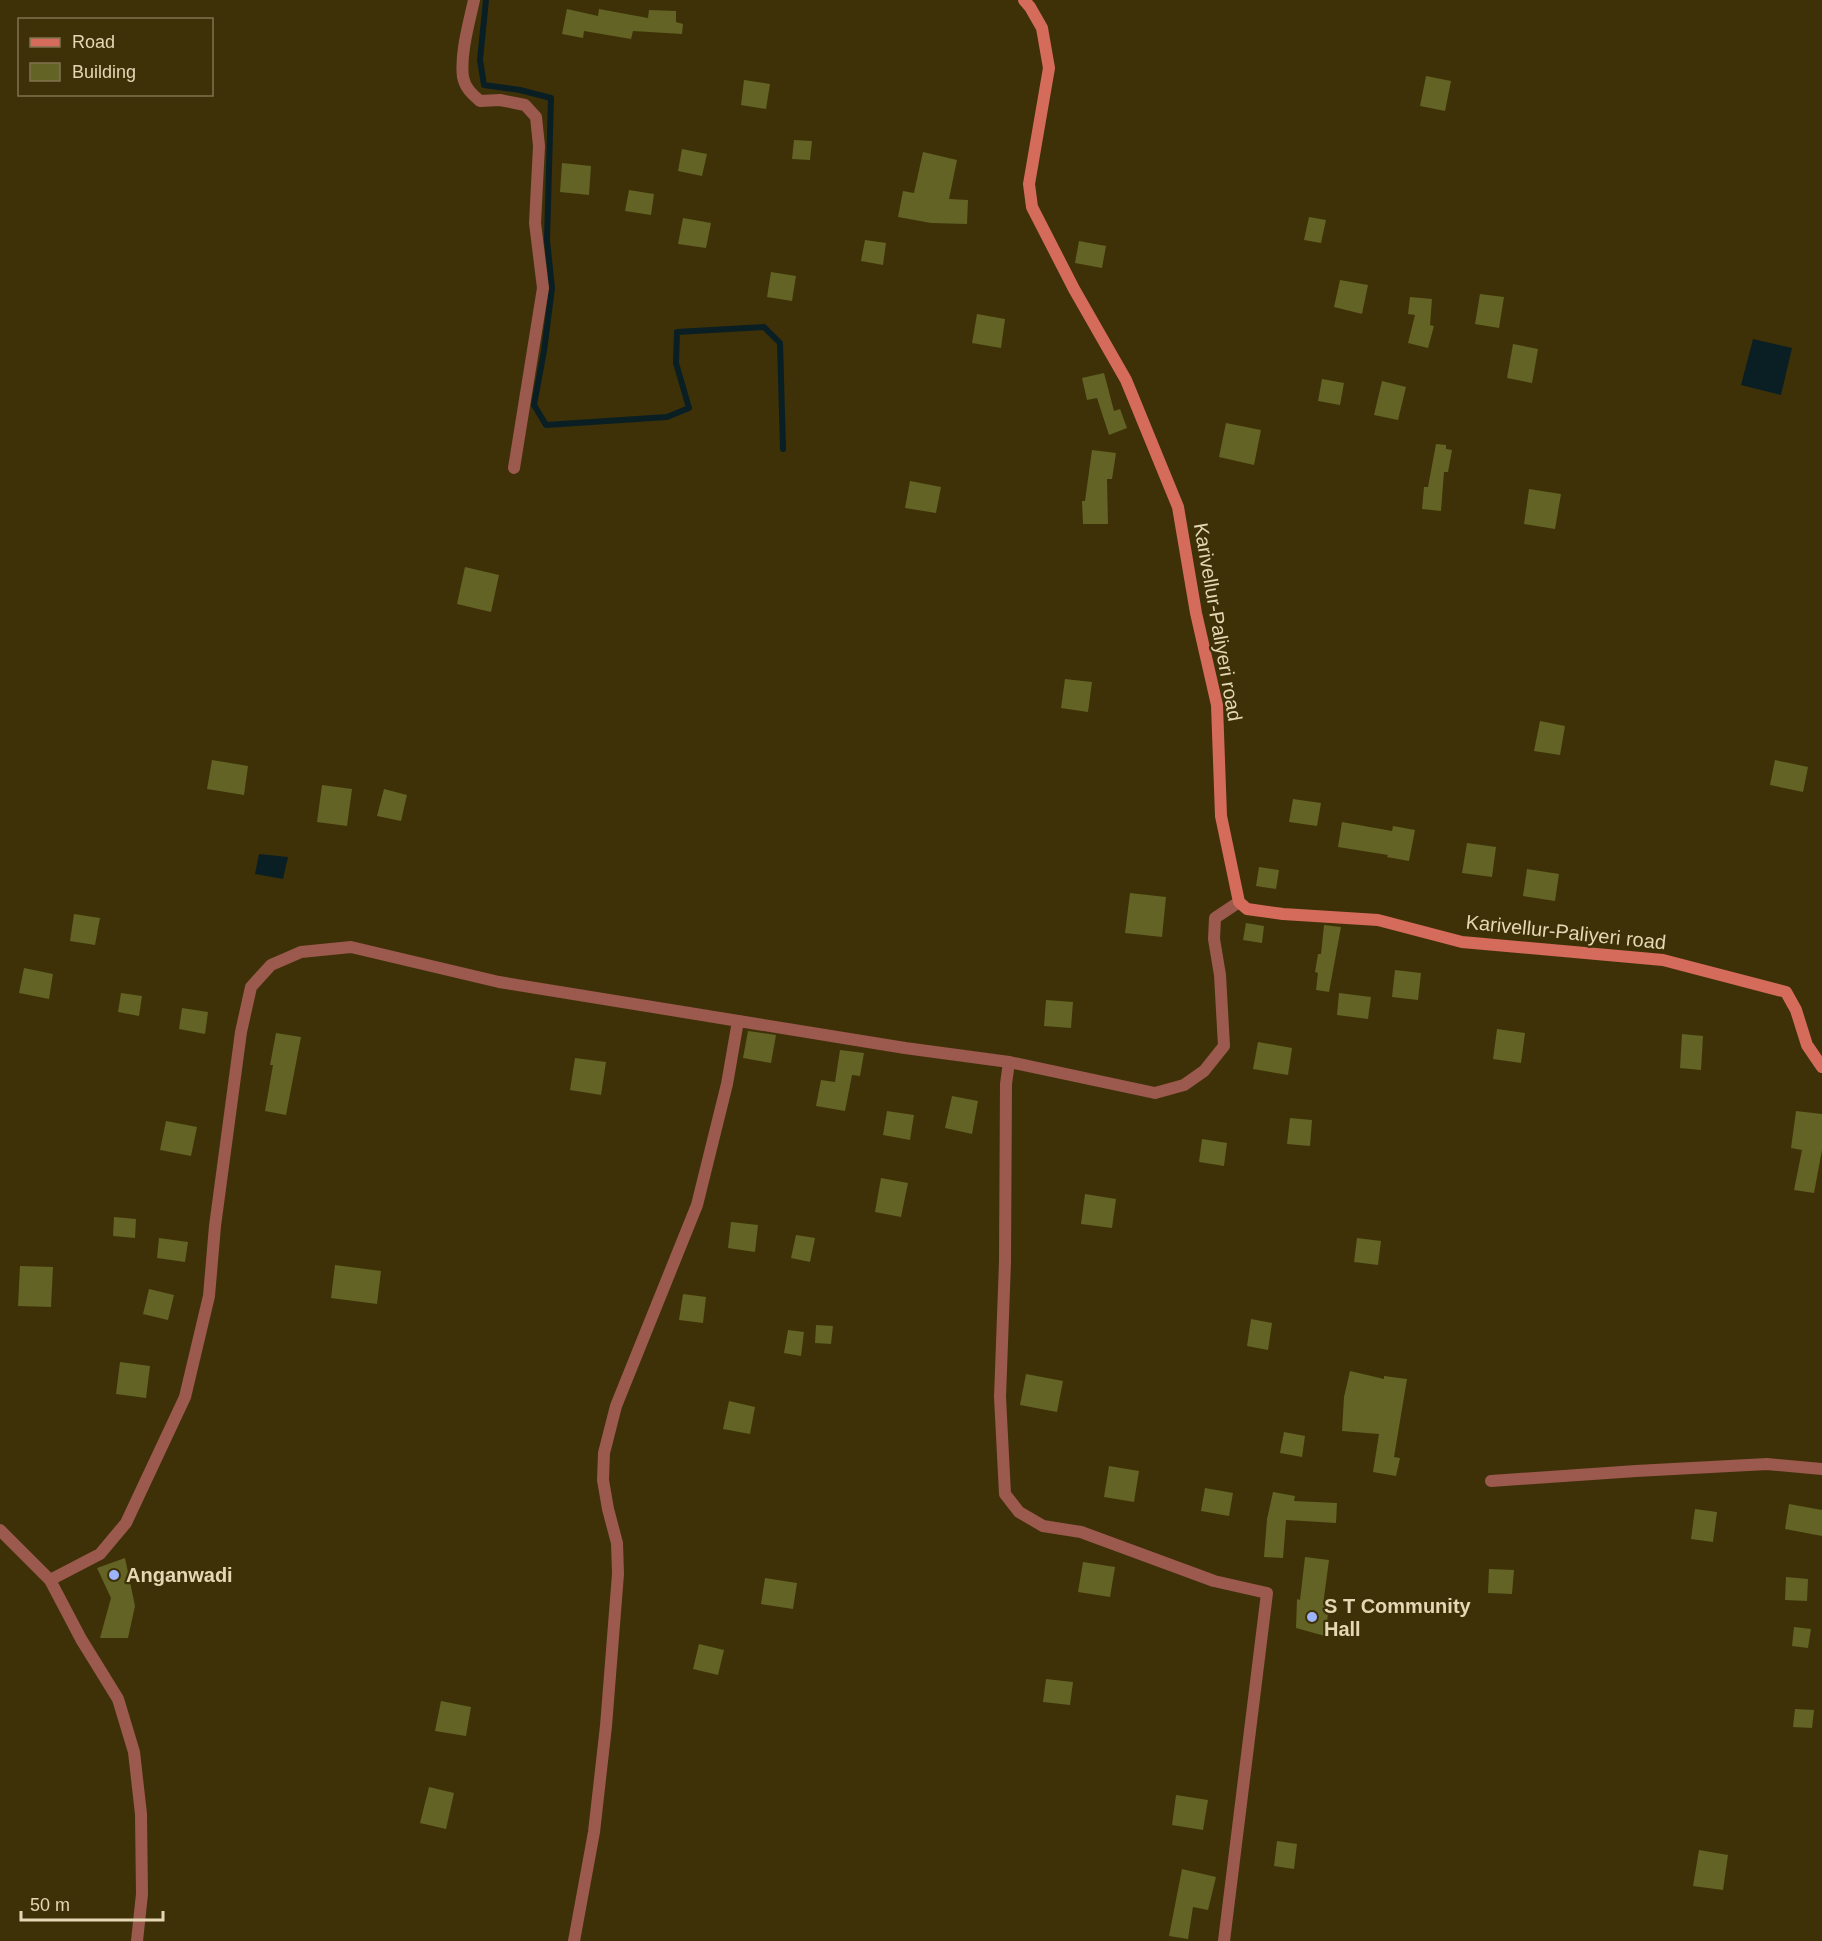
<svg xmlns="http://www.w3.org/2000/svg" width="1822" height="1941" font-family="Helvetica,sans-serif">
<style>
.water{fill:#0a1f23}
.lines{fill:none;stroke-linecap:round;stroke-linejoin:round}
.stream{stroke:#0a1f23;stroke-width:6}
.building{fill:#626324}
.minor{stroke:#9c594e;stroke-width:12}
.secondary{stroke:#d56b5b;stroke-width:12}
.poi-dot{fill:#9db4fd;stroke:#3e3108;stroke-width:2}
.labels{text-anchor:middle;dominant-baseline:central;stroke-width:4.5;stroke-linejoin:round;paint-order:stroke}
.street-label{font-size:20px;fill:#e4d7b4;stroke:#3e3108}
.poi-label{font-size:20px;font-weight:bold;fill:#e4d7b4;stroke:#3e3108;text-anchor:start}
</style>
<rect width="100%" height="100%" fill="#3e3108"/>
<!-- water -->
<g class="water">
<polygon points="1753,339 1792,348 1781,395 1741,385"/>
<polygon points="259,854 288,857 283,879 255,874"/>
</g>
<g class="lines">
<!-- stream -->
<polyline class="stream" points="486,0 480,60 484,85 520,90 551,98 547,240 552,288 544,351 534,405 546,425 667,417 689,408 676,363 677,332 764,327 780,343 783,449"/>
</g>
<!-- building -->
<g class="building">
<polygon points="567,9 598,16 599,9 648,18 649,10 676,11 676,22 683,24 682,34 633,31 631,39 584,31 583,38 562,34"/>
<polygon points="1426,76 1451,81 1445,111 1420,106"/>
<polygon points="744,80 770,84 766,109 741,105"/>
<polygon points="794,140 812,141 810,160 792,159"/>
<polygon points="682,149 707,154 702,176 678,171"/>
<polygon points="923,152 957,160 949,199 968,200 967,224 931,223 898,217 903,191 914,193"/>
<polygon points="562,163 591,166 589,195 560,192"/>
<polygon points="629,190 654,194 651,215 625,211"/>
<polygon points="1309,217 1326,220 1321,243 1304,240"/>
<polygon points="683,218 711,223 706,248 678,244"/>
<polygon points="865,240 886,243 883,265 861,261"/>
<polygon points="1079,241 1106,246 1102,268 1075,263"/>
<polygon points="771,272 796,276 792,301 767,297"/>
<polygon points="1340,280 1368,285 1362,314 1334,307"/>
<polygon points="1480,294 1504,297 1499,328 1475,324"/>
<polygon points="1410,297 1432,299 1430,325 1434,326 1428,348 1408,343 1415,315 1408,314"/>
<polygon points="977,314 1005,319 1001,348 972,343"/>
<polygon points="1513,344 1538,349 1532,383 1507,378"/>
<polygon points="1104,373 1114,411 1120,409 1127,428 1109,435 1097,398 1087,400 1082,378"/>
<polygon points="1322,379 1344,383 1340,405 1318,401"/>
<polygon points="1382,381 1406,387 1398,420 1374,415"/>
<polygon points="1226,423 1261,430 1254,465 1219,457"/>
<polygon points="1436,444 1446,445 1446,449 1452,450 1448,472 1444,472 1441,511 1422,509 1424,487 1428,487"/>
<polygon points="1092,450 1116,453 1112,479 1107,479 1108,524 1083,524 1082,501 1085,501"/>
<polygon points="910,481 941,487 936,513 905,508"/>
<polygon points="1529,489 1561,494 1555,529 1524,524"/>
<polygon points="465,567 499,575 491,612 457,604"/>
<polygon points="1065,679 1092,682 1088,712 1061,708"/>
<polygon points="1540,721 1565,726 1560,755 1534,751"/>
<polygon points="212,760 248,766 244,795 207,789"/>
<polygon points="1775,760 1808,767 1803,792 1770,785"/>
<polygon points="322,785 352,789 347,826 317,822"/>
<polygon points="384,789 407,795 401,821 377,816"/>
<polygon points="1293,799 1321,803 1317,826 1289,822"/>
<polygon points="1342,822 1392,831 1393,826 1415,830 1409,861 1387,857 1388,855 1338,847"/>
<polygon points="1467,843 1496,847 1492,877 1462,873"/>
<polygon points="1259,867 1279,870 1276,889 1256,886"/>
<polygon points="1527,869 1559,874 1555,901 1523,896"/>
<polygon points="1130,893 1166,897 1162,937 1125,933"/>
<polygon points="74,914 100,918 95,945 70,941"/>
<polygon points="1246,923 1264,926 1262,943 1243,940"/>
<polygon points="1324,925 1341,927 1329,992 1316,990 1318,973 1315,972 1318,954 1321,954"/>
<polygon points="24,968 53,974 49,999 19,993"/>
<polygon points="1395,970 1421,973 1418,1000 1392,997"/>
<polygon points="121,993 142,996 139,1016 118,1012"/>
<polygon points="1339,993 1371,997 1368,1019 1337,1015"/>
<polygon points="1046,1000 1073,1002 1071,1028 1044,1026"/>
<polygon points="182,1008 208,1012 205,1034 179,1029"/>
<polygon points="1497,1029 1525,1033 1521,1063 1493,1059"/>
<polygon points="748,1031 776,1035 771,1063 743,1058"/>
<polygon points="276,1033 301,1037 286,1115 265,1111 273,1065 270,1065"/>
<polygon points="1682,1034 1703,1036 1701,1070 1680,1068"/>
<polygon points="1258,1042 1292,1048 1288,1075 1253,1069"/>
<polygon points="840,1050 864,1053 860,1076 852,1075 845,1111 816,1106 821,1080 835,1082"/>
<polygon points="575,1058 606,1062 601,1095 570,1090"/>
<polygon points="952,1096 978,1101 972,1134 945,1128"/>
<polygon points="887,1111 914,1115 910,1140 883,1135"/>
<polygon points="1796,1111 1822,1114 1822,1150 1814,1193 1794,1190 1802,1150 1791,1148"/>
<polygon points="1290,1118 1312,1120 1310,1146 1287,1144"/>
<polygon points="166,1121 197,1127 191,1156 160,1150"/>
<polygon points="1202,1139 1227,1143 1224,1166 1199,1162"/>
<polygon points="881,1178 908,1183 901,1217 875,1212"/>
<polygon points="1085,1194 1116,1199 1112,1228 1081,1224"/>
<polygon points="114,1217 136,1219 135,1238 113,1236"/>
<polygon points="731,1222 758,1225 755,1252 728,1248"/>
<polygon points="796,1235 815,1238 810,1262 791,1258"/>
<polygon points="159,1238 188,1242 185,1262 157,1258"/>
<polygon points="1357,1238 1381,1241 1378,1265 1354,1262"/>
<polygon points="335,1265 381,1271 377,1304 331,1298"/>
<polygon points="20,1266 53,1267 51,1307 18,1306"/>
<polygon points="149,1289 174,1295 168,1320 143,1314"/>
<polygon points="683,1294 706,1297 703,1323 679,1320"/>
<polygon points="1251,1319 1272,1323 1268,1350 1247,1346"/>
<polygon points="816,1325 833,1326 831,1344 815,1343"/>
<polygon points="788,1330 804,1332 801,1356 784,1353"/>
<polygon points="120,1362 150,1366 146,1398 116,1394"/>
<polygon points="1350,1371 1384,1379 1384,1376 1407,1379 1394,1457 1400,1458 1396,1476 1373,1472 1379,1434 1342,1431 1344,1397"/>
<polygon points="1026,1374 1063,1381 1057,1412 1020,1405"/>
<polygon points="729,1401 755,1407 750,1434 723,1429"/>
<polygon points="1284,1432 1305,1436 1302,1457 1280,1453"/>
<polygon points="1109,1466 1139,1471 1134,1502 1104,1497"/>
<polygon points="1205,1488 1233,1493 1229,1516 1201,1511"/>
<polygon points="1273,1492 1295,1496 1294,1501 1337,1503 1336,1523 1286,1520 1283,1558 1264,1557 1267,1519"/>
<polygon points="1789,1504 1822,1510 1822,1536 1785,1529"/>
<polygon points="1695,1509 1717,1512 1713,1542 1691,1539"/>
<polygon points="1305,1557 1329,1560 1323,1605 1329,1607 1325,1636 1296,1628 1297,1599 1300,1600"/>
<polygon points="125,1558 135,1606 128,1638 100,1638 111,1598 97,1568"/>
<polygon points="1083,1562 1115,1567 1110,1597 1078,1592"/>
<polygon points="1489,1569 1514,1570 1512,1594 1488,1593"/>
<polygon points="1786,1577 1808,1579 1807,1601 1785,1600"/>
<polygon points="765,1578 797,1583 793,1609 761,1604"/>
<polygon points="1794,1627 1811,1629 1808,1648 1792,1646"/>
<polygon points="699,1644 724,1650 718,1675 693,1669"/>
<polygon points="1046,1679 1073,1682 1070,1705 1043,1702"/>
<polygon points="441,1701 471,1707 466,1736 435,1731"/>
<polygon points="1795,1709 1814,1710 1812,1728 1793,1727"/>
<polygon points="429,1787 454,1793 446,1829 420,1823"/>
<polygon points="1176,1795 1208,1800 1203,1830 1172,1825"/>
<polygon points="1277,1841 1297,1844 1294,1869 1274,1866"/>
<polygon points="1699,1850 1728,1855 1723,1890 1693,1886"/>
<polygon points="1182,1869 1216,1877 1208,1910 1193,1907 1188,1939 1169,1936"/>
</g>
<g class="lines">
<!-- minor -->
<g class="minor">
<path d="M474 0C469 23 460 54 463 77 465 88 472 94 480 101L500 100 525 105 536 117 539 146 535 223 543 288 514 468"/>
<polyline points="1009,1062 1006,1084 1005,1262 1000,1397 1005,1494 1019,1512 1043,1526 1081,1532 1214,1581 1267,1593 1224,1941"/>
<polyline points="1491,1481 1636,1471 1767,1464 1822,1469"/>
<polyline points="0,1530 50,1580 81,1639 118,1699 134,1752 141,1814 142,1894 137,1941"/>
<polyline points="50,1580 100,1554 126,1523 185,1397 209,1296 215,1226 241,1032 251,987 271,965 301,952 351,947 499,982 905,1048 1009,1062 1155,1093 1184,1085 1204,1071 1224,1046 1220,975 1214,939 1215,918 1239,902"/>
<polyline points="574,1941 594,1832 606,1726 618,1574 617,1543 608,1509 603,1480 604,1453 616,1406 697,1205 727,1084 738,1021"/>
</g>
<!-- secondary -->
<polyline class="secondary" points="1024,0 1030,7 1042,28 1049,68 1029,184 1032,207 1074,289 1126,380 1178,507 1196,613 1217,705 1221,816 1239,902 1247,909 1283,914 1378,920 1462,942 1663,960 1786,992 1796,1010 1807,1045 1822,1067"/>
</g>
<!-- markers -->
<g class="poi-dot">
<circle cx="114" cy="1575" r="6"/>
<circle cx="1312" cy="1617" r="6"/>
</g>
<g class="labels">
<!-- street labels -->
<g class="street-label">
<text transform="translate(1218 622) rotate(80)">Karivellur-Paliyeri road</text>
<text transform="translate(1566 932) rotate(6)">Karivellur-Paliyeri road</text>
</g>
<!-- poi labels -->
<g class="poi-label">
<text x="126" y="1575">Anganwadi</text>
<text x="1324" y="1606">S T Community<tspan x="1324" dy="23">Hall</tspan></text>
</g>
</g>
<!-- legend -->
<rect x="18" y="18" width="195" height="78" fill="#3e3108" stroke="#80734d" stroke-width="1.5"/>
<rect x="30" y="38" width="30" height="9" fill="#d56b5b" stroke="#80734d" stroke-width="1.5"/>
<text x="72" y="48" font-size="18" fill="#e4d7b4">Road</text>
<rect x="30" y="63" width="30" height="18" fill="#626324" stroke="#80734d" stroke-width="1.5"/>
<text x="72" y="78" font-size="18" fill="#e4d7b4">Building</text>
<!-- scale -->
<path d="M21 1911v9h142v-9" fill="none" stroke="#e4d7b4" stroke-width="3"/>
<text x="30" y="1911" font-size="18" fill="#e4d7b4" stroke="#3e3108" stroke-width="4.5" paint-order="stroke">50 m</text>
</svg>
